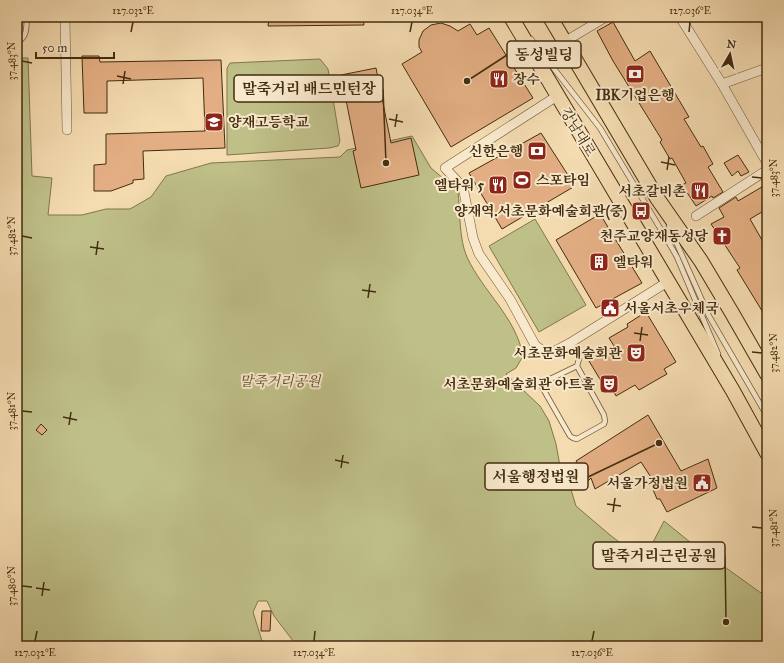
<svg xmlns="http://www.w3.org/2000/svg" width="784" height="663" font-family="'IM FELL Great Primer','Noto Serif KR',serif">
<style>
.green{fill:#bfbf88;stroke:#81764c}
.building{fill:#e3ae83;stroke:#432d0f}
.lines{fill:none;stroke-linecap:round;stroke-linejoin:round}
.lane-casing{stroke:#6f5837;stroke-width:6}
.street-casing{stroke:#6f5837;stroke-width:10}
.primary-casing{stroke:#432d0f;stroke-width:16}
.lane{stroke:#f8e8cc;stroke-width:4.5}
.street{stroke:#f8e8cc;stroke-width:9}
.primary{stroke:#f4dbb0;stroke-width:14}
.ticks{fill:none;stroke:#432d0f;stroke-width:1.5}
.labels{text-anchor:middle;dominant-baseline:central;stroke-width:4;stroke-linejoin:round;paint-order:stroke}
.poi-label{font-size:14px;font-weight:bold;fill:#432d0f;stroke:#f8e8cc;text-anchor:end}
.street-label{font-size:14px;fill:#432d0f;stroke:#f8e8cc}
.park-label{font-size:14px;font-style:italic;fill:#5c4a27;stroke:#f8e8cc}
.leader{fill:none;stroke:#432d0f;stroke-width:1.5}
.callout-dot{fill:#432d0f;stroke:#f8e8cc;stroke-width:1.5}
.callout{fill:#f8e8cc;stroke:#432d0f;stroke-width:1.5}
.callout-label{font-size:15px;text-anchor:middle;font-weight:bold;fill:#432d0f}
.neatline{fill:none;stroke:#432d0f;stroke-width:1.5}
.ticks-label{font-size:10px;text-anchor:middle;fill:#432d0f}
</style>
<rect width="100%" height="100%" fill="#f4dbb0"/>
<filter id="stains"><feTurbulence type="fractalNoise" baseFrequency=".005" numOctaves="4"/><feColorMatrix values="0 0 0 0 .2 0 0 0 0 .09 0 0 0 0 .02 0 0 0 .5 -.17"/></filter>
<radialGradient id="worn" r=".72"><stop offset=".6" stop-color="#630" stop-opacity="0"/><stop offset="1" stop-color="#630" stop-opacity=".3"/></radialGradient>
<!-- green -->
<g class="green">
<path d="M17 58H28L32 176 52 178 48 215H82L106 209H130L151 197 166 176 211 163 340 157 347 150 412 136 431 168 458 191C460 210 459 240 467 257 483 292 516 317 523 356L516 368 506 374 540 406 549 421 556 444 560 466 569 483 576 506 610 535 627 548H650L664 521 690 542 761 593 767 587V646H297L274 616 267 601H258L253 612 262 641 259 646H17Z"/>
<polygon points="320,59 328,69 340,141 338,146 329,148 227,155 227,68 230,63"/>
<polygon points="535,219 586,305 539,332 489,246"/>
</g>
<!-- building -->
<g class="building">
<polygon points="269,17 363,17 364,25 268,26"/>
<polygon points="613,22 635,61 650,51 689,117 684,119 701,147 703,146 713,164 708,167 723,192 713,198 712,196 696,206 682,185 686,183 672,158 670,159 660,142 662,140 613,61 597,31"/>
<polygon points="441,23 450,26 458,31 470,24 477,35 489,28 533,98 451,147 402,64 422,52 419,47 419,40 423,31 431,25"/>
<polygon points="82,56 99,56 100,62 221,60 225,148 143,151 144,179 133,180 133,183 111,191 94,191 94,165 106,164 106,134 205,131 203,78 107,81 107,113 84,113"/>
<polygon points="376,68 391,143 411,138 419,175 361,188 353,151 356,150 341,75"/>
<polygon points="541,133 575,186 502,229 469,173"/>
<polygon points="738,155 749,172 741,176 738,171 732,176 724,163"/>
<polygon points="767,184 767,209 750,219 766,247 764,248 767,254 767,319 737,270 740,268 711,224 724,217 719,208 736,197 738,201"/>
<polygon points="600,214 642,283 596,308 556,240"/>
<polygon points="646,312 676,362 664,369 667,374 639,390 635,385 616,396 612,388 607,391 589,361 614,346 609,338 628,327 627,324"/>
<polygon points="648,415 681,471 708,459 717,488 667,512 660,499 657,499 651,485 654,482 641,462 595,489 591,478 588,481 576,461"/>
<polygon points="41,424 47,430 42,435 36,430"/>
<polygon points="262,611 271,611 270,631 261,631"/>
</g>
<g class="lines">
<defs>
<g id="lane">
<polyline points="531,39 600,128 669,243 677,257 718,354"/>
<path d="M17 42C28 37 26 27 27 17"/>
<polyline points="669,226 709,316 767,416"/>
<polyline points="570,343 579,359 577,366 546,381 543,383 542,387 570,436 573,438 577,439 604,424 605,421 604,415 577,366"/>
</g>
<g id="street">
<polyline points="65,17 67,130"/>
<polyline points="680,17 722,84 767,163"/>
<polyline points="564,42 606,17"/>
<polyline points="722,84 767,68"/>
<polyline points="557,96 445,168 463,187 473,238 479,254 510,299 535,345 543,351 553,352 570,343 669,281"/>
<polyline points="696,216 767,170"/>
</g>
<g id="primary">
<polyline points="511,17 733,391 767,453"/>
<polyline points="550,17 657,198 701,261 732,313 767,374"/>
</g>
</defs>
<!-- lane casing -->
<use href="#lane" class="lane-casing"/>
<!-- street casing -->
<use href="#street" class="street-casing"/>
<!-- primary casing -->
<use href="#primary" class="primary-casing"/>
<!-- lane -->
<use href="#lane" class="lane"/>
<!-- street -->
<use href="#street" class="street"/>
<!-- primary -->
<use href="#primary" class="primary"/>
</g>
<!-- ticks -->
<path class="ticks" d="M131 32 133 22M410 32 412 22M689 32 690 22M22 61 32 63M117 76 131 79M123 84 125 71M389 119 403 122M395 127 397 114M661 162 675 165M667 170 669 157M752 177 762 178M22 236 32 238M90 247 104 249M96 255 98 241M362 290 376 292M368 298 370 284M634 333 648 335M640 341 642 327M752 352 762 353M22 411 32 412M63 417 77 420M69 425 71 412M335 460 349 463M341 468 343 455M607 504 621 506M613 512 615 498M752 527 762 528M22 586 32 587M36 588 50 590M42 596 44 582M35 641 37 631M314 641 315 631M592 641 594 631"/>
<!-- icons -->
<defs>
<symbol id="bank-square" viewBox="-11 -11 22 22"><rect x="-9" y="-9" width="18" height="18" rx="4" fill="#8f2418" stroke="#f8e8cc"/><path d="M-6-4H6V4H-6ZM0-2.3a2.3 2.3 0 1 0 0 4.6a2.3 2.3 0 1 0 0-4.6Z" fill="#fff"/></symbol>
<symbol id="restaurant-square" viewBox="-11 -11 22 22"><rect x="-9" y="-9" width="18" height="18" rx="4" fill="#8f2418" stroke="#f8e8cc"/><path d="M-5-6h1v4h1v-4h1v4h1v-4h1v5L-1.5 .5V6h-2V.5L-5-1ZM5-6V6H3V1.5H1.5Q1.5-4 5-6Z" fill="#fff"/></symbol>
<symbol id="school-square" viewBox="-11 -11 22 22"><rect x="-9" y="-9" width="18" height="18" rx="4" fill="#8f2418" stroke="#f8e8cc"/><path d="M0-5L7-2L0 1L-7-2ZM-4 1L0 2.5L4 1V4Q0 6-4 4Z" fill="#fff"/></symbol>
<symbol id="stadium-square" viewBox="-11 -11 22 22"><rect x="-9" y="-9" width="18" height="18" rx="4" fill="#8f2418" stroke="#f8e8cc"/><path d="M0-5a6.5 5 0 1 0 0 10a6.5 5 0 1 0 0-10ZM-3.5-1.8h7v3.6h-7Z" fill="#fff"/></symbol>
<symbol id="bus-square" viewBox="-11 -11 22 22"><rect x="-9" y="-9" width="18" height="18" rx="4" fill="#8f2418" stroke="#f8e8cc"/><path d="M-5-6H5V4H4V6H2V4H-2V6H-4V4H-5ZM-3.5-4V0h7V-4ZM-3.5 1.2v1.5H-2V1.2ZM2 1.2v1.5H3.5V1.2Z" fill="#fff"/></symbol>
<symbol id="church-square" viewBox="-11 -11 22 22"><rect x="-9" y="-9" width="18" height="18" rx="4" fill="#8f2418" stroke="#f8e8cc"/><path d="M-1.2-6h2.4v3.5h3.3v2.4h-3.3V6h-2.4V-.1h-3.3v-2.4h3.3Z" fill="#fff"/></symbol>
<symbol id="building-square" viewBox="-11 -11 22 22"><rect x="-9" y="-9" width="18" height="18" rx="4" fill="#8f2418" stroke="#f8e8cc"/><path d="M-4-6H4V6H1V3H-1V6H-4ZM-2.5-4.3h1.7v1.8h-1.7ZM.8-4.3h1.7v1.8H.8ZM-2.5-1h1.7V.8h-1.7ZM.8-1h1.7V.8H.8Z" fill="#fff"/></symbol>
<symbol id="civic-square" viewBox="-11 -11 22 22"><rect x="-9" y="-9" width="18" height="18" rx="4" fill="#8f2418" stroke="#f8e8cc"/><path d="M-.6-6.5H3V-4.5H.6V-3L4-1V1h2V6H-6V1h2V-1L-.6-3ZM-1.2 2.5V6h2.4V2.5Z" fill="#fff"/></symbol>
<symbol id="theatre-square" viewBox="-11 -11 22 22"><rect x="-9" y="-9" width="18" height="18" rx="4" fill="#8f2418" stroke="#f8e8cc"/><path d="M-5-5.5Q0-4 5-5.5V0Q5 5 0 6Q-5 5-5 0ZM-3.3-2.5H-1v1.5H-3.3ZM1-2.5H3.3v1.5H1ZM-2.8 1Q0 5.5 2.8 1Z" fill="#fff"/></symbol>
</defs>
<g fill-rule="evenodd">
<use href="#bank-square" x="624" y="63" width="22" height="22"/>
<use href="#restaurant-square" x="488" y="68" width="22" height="22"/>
<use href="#school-square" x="203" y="111" width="22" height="22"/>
<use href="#bank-square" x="526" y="140" width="22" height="22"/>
<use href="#stadium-square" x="511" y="169" width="22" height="22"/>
<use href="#restaurant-square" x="487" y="174" width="22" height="22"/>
<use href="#restaurant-square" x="689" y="180" width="22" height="22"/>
<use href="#bus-square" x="630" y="200" width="22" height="22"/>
<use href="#church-square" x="711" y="225" width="22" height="22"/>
<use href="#building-square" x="588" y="251" width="22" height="22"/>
<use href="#civic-square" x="599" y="297" width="22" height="22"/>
<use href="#theatre-square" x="625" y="342" width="22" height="22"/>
<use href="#theatre-square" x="598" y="373" width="22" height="22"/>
<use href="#civic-square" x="691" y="472" width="22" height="22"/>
</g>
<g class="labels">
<!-- poi labels -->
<g class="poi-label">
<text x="513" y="79" text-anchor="start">장수</text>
<text x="635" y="95" text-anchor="middle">IBK기업은행</text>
<text x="228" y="122" text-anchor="start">양재고등학교</text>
<text x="523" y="151">신한은행</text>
<text x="536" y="180" text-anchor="start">스포타임</text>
<text x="484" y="185">엘타워 5</text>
<text x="686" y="191">서초갈비촌</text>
<text x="627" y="211">양재역.서초문화예술회관(중)</text>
<text x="708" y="236">천주교양재동성당</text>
<text x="613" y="262" text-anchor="start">엘타워</text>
<text x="624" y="308" text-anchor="start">서울서초우체국</text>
<text x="622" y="353">서초문화예술회관</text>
<text x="595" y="384">서초문화예술회관 아트홀</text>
<text x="688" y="483">서울가정법원</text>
</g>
<!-- street labels -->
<g class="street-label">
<text transform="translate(578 132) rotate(59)">강남대로</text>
</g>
<!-- park labels -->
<g class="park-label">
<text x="280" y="381">말죽거리공원</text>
</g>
</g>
<!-- callouts -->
<path class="leader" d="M467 81L507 55M386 163L383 89M659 443L588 477M726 622L725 556"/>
<g class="callout-dot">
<circle cx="467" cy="81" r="4"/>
<circle cx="386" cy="163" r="4"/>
<circle cx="659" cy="443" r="4"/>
<circle cx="726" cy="622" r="4"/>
</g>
<g class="callout">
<rect x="507" y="41" width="74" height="27" rx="4"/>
<rect x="234" y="75" width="149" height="27" rx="4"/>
<rect x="485" y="463" width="103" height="27" rx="4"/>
<rect x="593" y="542" width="132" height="27" rx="4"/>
</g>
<g class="callout-label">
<text x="544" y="60">동성빌딩</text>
<text x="309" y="94">말죽거리 배드민턴장</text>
<text x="536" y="482">서울행정법원</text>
<text x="659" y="561">말죽거리근린공원</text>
</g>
<!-- margin -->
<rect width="784" height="663" fill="none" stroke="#f4dbb0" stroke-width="44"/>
<!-- north arrow -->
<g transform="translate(730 54) rotate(9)" stroke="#f8e8cc" stroke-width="3" paint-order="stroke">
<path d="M0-3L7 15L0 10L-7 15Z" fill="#432d0f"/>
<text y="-6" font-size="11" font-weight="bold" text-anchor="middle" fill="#432d0f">N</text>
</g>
<!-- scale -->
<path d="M36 52v6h78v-6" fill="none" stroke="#432d0f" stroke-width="2"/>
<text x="42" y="52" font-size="12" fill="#432d0f" stroke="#f8e8cc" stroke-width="3" paint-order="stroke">50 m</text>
<rect x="22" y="22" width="740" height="619" class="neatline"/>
<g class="ticks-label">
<text x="133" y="14">127.032°E</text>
<text x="412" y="14">127.034°E</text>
<text x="690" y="14">127.036°E</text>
<text transform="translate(11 61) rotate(-90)" y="4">37.483°N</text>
<text transform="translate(773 178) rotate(-90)" y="4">37.483°N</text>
<text transform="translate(11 236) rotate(-90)" y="4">37.482°N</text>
<text transform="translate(773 353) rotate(-90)" y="4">37.482°N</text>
<text transform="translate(11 411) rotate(-90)" y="4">37.481°N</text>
<text transform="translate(773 528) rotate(-90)" y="4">37.481°N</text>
<text transform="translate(11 586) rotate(-90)" y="4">37.480°N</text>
<text x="35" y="656">127.032°E</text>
<text x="314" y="656">127.034°E</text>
<text x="592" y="656">127.036°E</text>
</g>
<rect width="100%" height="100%" filter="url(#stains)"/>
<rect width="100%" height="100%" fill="url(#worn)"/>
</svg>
